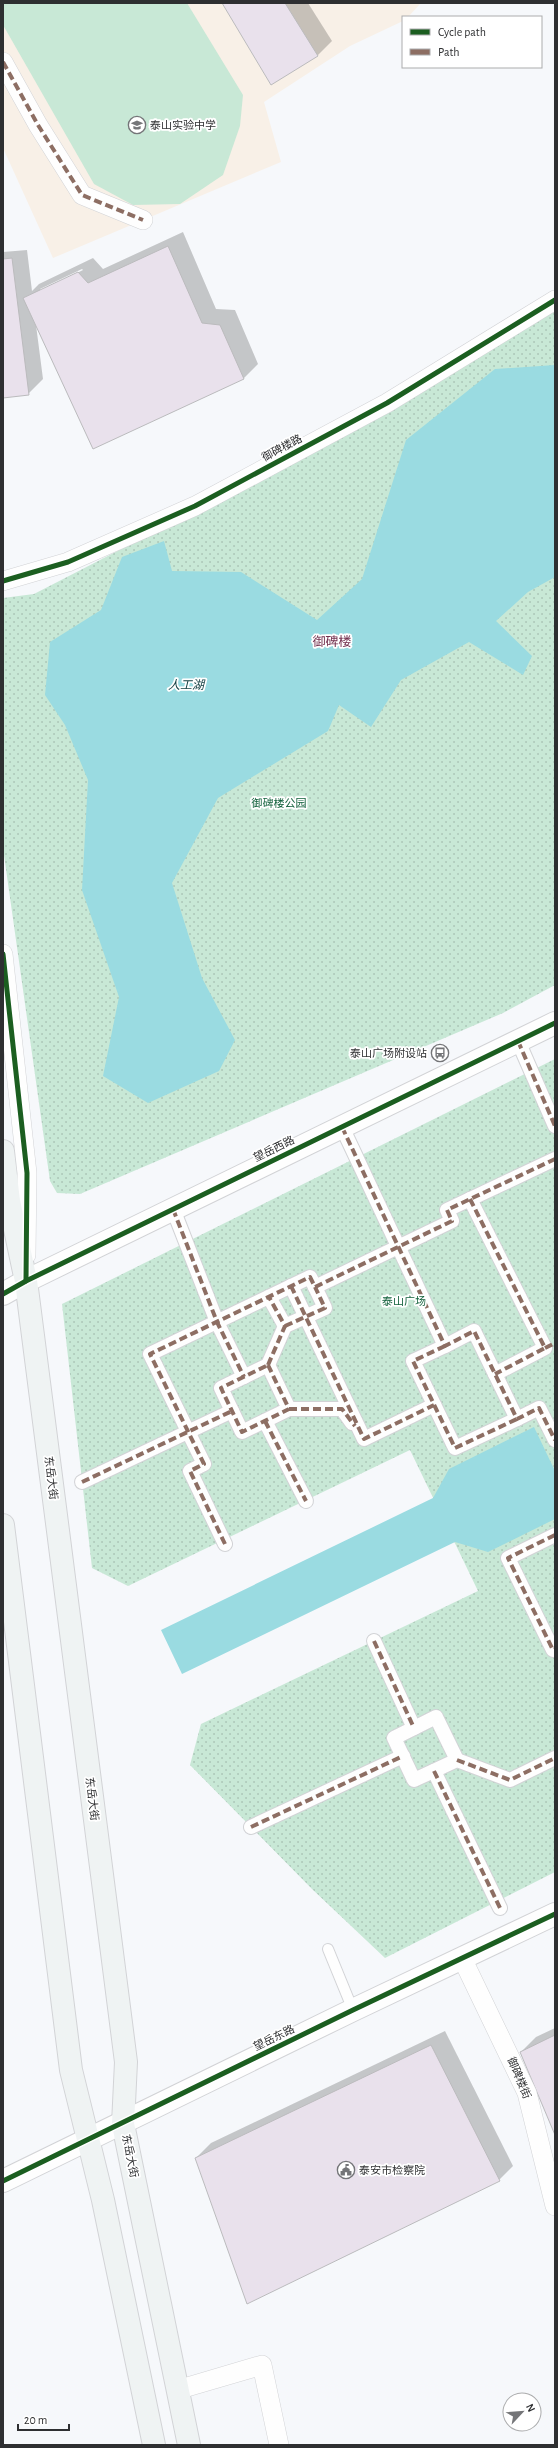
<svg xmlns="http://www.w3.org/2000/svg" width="558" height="2448" font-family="'Alegreya Sans','Noto Sans SC',sans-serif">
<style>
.education{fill:#f8f0e7}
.green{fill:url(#green-dots)}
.pitch{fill:#c8e8d6}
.water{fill:#9adbe1}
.shadow{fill:#0003;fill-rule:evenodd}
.building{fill:#e9e1ec;stroke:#bbbbbd}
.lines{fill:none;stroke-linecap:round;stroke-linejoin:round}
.service-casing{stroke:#d2d3d6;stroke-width:12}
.pedestrian-casing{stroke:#d2d3d6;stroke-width:16}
.minor-casing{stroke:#d2d3d6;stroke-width:20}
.tertiary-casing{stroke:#d2d3d6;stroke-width:24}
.secondary-casing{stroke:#d2d3d6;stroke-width:24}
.service{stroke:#fefefe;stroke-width:10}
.pedestrian{stroke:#fefefe;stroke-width:14}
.minor{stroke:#fefefe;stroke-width:19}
.tertiary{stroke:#fefefe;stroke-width:22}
.secondary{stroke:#eff3f3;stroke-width:22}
.quiet{stroke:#8d6e63;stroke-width:4;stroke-dasharray:8 4;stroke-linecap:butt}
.cycleway-casing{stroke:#fff;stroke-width:8}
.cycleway{stroke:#1b5e20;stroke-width:5}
.labels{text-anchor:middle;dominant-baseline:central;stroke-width:3.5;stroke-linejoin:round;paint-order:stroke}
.poi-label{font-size:11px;fill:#2e2f31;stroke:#fff;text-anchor:start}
.street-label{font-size:11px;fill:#2e2f31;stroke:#fff}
.park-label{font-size:11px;fill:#11603b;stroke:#fff}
.water-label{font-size:12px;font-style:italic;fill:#144043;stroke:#fff}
.quarter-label{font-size:13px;fill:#74314f;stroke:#fff}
</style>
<defs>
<pattern id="green-dots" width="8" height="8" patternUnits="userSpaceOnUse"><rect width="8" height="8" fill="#c8e8d6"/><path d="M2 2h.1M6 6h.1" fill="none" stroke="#acc7b8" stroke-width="1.8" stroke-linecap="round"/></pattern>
</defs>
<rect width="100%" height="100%" fill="#f6f8fb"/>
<!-- education -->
<polygon class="education" points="3,3 421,3 408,17 403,17 403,21 350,46 264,102 281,162 53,258 3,148"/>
<!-- green -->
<g class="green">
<polygon points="555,307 555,985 503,1013 80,1194 57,1193 50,1181 3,848 3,598 34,594 265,475"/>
<polygon points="555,1059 555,1872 385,1958 312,1889 190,1765 201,1724 478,1591 410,1450 128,1586 92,1568 62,1304"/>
</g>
<!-- pitch -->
<polygon class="pitch" points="3,3 187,3 243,95 240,126 223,175 180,204 133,205 94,184 3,25"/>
<!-- water -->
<g class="water">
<polygon points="555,365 555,577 528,592 496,621 532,656 523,675 469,642 401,680 371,727 339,705 328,731 218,798 172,883 202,978 235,1040 219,1071 148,1103 103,1076 119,997 82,890 88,780 65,725 45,695 50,642 101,610 122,557 164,541 172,571 241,572 317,620 362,579 406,440 495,369"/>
<polygon points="534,1427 555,1471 555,1519 488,1552 455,1542 182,1674 161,1630 433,1498 449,1469"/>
</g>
<!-- shadow -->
<g class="shadow">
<polygon points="223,3 308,3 332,41 317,56"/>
<path d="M183 232 216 309 235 310 258 364 244 378 94 447 36 325 43 379 28 394 3 397V252L27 250 32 291 39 284 93 258 103 269ZM82 269 83 270 40 291V289Z"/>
<polygon points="555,2028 555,2133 521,2052 536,2037"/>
<polygon points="445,2031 513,2166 499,2180 196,2158 211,2143"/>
</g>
<!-- building -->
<g class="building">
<polygon points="222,3 285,3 318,56 271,85"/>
<polygon points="168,246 202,323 220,325 244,379 93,449 23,298 78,272 88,283"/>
<polygon points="12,258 29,395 3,398 3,259"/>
<polygon points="555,2035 555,2135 520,2052"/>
<polygon points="431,2045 500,2181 247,2304 195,2158"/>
</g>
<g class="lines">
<defs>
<polyline id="service" points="328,1949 353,2010"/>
<g id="pedestrian">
<polyline points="518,1041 555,1126"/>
<polyline points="342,1127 445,1346 474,1331 517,1419 539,1408 555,1440"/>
<polyline points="470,1199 545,1348 495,1374"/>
<polyline points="173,1209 217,1322 244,1377"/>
<polyline points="291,1286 364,1439 434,1405"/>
<polyline points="285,1326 325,1308 315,1287"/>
<polyline points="445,1346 413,1361 455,1448 517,1419"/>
<polygon points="268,1365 289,1409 242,1432 221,1388"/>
<polyline points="268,1365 285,1326 269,1297"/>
<polyline points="289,1409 342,1409 352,1423"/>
<polyline points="265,1421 306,1501"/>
<polyline points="82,1482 232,1411"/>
<polyline points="555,1535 508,1558 553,1650 555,1649"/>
<polyline points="225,1544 190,1471 204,1464 150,1354 310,1277 315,1287 452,1221 447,1210 555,1159"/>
<polyline points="374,1641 414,1728"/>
<polyline points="457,1760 414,1780 394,1738 436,1717 457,1760 510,1780 555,1758"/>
<polyline points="434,1771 500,1908"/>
<polyline points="251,1827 403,1756"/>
</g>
<g id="minor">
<polyline points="3,62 38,125 82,195 143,220"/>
<polyline points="3,581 68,562 195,506 387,403 555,300"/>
<polyline points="3,954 27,1173 26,1255"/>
<polyline points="462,1958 527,2093 555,2206"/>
<polyline points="177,2390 262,2365 279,2445"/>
</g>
<g id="tertiary">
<polyline points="3,1294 26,1281 555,1023"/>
<polyline points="3,2181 353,2010 555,1914"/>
</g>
<g id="secondary">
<polyline points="3,1151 9,1201 26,1281 126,2062 123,2124 189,2445"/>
<polyline points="3,1525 71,2070 103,2200 154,2445"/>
</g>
</defs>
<!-- service casing -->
<use href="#service" class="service-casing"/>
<!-- pedestrian casing -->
<use href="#pedestrian" class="pedestrian-casing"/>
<!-- minor casing -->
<use href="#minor" class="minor-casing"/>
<!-- tertiary casing -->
<use href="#tertiary" class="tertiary-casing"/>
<!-- secondary casing -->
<use href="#secondary" class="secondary-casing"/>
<!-- service -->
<use href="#service" class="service"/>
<!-- pedestrian -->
<use href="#pedestrian" class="pedestrian"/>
<!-- minor -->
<use href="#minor" class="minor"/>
<!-- tertiary -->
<use href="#tertiary" class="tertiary"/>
<!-- secondary -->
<use href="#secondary" class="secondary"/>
<!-- quiet -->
<g class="quiet">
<polyline points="3,62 38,125 82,195 143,220"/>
<polyline points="518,1041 555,1126"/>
<polyline points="342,1127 445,1346 474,1331 517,1419 539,1408 555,1440"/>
<polyline points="470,1199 545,1348 495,1374"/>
<polyline points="173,1209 217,1322 244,1377"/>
<polyline points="291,1286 364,1439 434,1405"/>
<polyline points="285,1326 325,1308 315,1287"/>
<polyline points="445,1346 413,1361 455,1448 517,1419"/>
<polyline points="545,1348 555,1343"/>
<polygon points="268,1365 289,1409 242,1432 221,1388"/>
<polyline points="268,1365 285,1326 269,1297"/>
<polyline points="289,1409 342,1409 355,1426"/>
<polyline points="265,1421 306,1501"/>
<polyline points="82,1482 232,1411"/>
<polyline points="555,1535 508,1558 553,1650 555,1649"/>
<polyline points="225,1544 190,1471 204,1464 150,1354 310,1277 315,1287 452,1221 447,1210 555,1159"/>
<polyline points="374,1641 414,1728"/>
<polyline points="457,1760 510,1780 555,1758"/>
<polyline points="434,1771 500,1908"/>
<polyline points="251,1827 403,1756"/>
</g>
<defs>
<g id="cycleway">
<polyline points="3,581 68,562 195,506 387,403 555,300"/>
<polyline points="3,954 27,1173 26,1281"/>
<polyline points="3,1294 26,1281 555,1023"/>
<polyline points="3,2181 353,2010 555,1914"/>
</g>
</defs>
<!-- cycleway casing -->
<use href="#cycleway" class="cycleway-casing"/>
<!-- cycleway -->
<use href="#cycleway" class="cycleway"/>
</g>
<!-- icons -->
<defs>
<symbol id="school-ring" viewBox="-11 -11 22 22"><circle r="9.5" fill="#fff" stroke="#747578" stroke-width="1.5"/><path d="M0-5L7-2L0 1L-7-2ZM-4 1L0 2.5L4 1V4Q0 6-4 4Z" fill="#747578"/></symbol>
<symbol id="bus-ring" viewBox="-11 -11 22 22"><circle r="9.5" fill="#fff" stroke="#747578" stroke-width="1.5"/><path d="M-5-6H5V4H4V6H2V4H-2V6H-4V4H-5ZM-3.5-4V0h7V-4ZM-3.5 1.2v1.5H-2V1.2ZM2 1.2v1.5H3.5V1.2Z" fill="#747578"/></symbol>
<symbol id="civic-ring" viewBox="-11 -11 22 22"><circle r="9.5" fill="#fff" stroke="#747578" stroke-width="1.5"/><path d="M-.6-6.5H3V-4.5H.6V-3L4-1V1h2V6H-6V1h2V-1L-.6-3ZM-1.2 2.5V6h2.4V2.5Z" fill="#747578"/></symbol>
</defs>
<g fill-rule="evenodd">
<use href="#school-ring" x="127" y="115" width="20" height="20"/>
<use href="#bus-ring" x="430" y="1043" width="20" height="20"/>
<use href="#civic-ring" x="336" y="2160" width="20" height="20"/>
</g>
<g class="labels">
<!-- poi labels -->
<g class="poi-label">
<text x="150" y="125">泰山实验中学</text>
<text x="427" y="1053" text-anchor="end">泰山广场附设站</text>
<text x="359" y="2170">泰安市检察院</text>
</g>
<!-- street labels -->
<g class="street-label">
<text transform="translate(282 448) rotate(-28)">御碑楼路</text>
<text transform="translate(274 1149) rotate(-26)">望岳西路</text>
<text transform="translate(51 1478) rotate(83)">东岳大街</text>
<text transform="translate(92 1799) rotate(83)">东岳大街</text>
<text transform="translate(274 2038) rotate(-26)">望岳东路</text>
<text transform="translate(519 2078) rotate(67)">御碑楼街</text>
<text transform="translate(130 2156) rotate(79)">东岳大街</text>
</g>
<!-- park labels -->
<g class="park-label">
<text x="279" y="803">御碑楼公园</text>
<text x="404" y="1301">泰山广场</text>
</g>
<!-- water labels -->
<g class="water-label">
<text x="186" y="685">人工湖</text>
</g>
<!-- quarter labels -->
<g class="quarter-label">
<text x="332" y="642">御碑楼</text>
</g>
</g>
<!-- border -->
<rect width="558" height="2448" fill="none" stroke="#2e2f31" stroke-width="8"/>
<!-- legend -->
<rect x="402" y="16" width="140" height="52" fill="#ffffff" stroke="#abacad"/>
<rect x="410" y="29" width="20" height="6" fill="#1b5e20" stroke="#abacad"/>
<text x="438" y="36" font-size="12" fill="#2e2f31">Cycle path</text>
<rect x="410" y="49" width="20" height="6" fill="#8d6e63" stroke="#abacad"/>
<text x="438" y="56" font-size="12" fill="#2e2f31">Path</text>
<!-- north arrow -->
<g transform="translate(522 2412) rotate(64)"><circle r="19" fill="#ffffff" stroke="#abacad"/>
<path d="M0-3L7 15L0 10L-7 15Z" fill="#747578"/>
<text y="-6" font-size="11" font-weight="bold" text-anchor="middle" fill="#2e2f31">N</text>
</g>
<!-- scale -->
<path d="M18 2424v6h51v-6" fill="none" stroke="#2e2f31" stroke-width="2"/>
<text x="24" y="2424" font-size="12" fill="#2e2f31" stroke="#ffffff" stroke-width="3" paint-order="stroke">20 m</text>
</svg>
